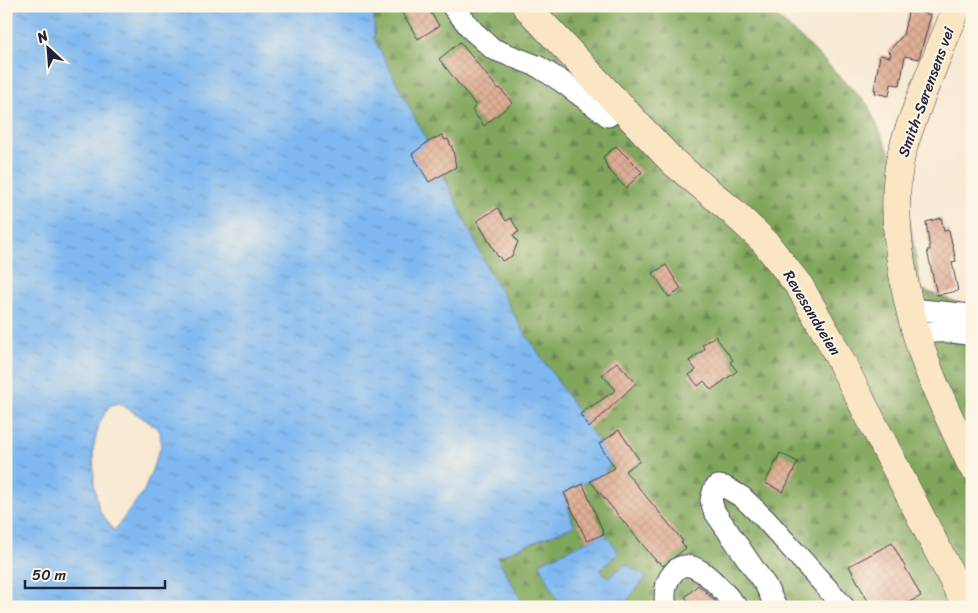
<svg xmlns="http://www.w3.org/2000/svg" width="978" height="613" font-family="Sriracha,sans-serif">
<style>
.forest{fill:url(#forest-firs);stroke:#51644c}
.water{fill:url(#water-ripples);stroke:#506d96;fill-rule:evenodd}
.building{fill:url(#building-cross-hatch)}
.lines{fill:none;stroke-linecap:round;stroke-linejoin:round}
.street-casing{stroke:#424052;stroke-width:23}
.secondary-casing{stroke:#424052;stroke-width:29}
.street{stroke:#fff;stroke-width:21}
.secondary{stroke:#fbe6c4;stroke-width:28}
.labels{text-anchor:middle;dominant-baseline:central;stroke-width:4;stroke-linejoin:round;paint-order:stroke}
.street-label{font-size:15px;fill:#22223b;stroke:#fcf5e5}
</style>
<defs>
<pattern id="forest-firs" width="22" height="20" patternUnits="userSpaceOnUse" patternTransform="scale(1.25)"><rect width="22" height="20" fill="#80a65c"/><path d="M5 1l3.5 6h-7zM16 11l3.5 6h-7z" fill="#68874d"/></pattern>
<pattern id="water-ripples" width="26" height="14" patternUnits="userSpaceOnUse" patternTransform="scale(1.25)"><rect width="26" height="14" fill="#7fb8f0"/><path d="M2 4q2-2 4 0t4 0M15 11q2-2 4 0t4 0" fill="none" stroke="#6895c4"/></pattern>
<pattern id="building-cross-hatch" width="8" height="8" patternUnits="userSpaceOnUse" patternTransform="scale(1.25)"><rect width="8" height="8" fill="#dfae94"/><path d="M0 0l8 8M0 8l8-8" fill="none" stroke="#bf9580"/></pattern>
</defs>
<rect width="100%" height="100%" fill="#fcf5e5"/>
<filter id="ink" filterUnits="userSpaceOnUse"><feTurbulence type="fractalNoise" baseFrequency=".02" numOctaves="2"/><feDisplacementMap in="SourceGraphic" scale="10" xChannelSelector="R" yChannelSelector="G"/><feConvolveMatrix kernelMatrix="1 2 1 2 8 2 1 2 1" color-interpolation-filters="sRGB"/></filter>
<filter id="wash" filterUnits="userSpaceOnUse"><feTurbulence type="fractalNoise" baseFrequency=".0096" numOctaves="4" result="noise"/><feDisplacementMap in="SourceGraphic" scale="20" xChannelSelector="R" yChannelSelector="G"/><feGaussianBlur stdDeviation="1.12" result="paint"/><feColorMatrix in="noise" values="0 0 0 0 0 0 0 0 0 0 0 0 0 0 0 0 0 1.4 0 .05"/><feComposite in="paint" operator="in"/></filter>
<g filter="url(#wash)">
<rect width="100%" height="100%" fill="#f7e9d2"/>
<!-- forest -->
<polygon class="forest" points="367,6 765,6 813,49 868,105 903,182 921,289 972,308 972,607 622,607 646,577 608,578 600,569 619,553 540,563 557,601 545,607 525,607 497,557 573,526 564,493 595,478 598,484 520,327 488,269 428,143 374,39 374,7 368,10"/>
<!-- water -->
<g class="water">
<path d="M6 6H367L368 10 374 7V39L428 143 488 269 521 327 612 462 598 484 595 478 564 493 574 526 497 557 525 607H6ZM119 403C134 413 147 419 160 431L161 446 144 491 114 531 99 510 94 484 93 449 99 424 109 406Z"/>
<polygon points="605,533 619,553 600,570 608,578 626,564 646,577 622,607 545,607 557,601 540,563"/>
</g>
<g id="blocks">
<!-- building -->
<g class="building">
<polygon points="398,6 427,6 439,26 418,39"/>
<polygon points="909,9 931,15 919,59 905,56 900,85 891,84 889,96 875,93 876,90 874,90 880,55 890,57 891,53 888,52 903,35"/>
<polygon points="460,42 498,89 500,88 512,103 484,126 472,110 476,106 439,59"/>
<polygon points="442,135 445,140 448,139 453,150 456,167 429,182 412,154 428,142"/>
<polygon points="616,146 642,172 626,188 608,169 603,157"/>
<polygon points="498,208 506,221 511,218 519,232 513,235 518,242 512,256 502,261 499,256 498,257 477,221"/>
<polygon points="941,218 944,231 949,230 956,261 952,262 958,291 937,295 927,250 930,250 926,222"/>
<polygon points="666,265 681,289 669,297 653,273"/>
<polygon points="715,336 733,360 730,362 737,371 711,390 704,381 698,386 689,375 696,370 689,361 705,349 702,345"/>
<polygon points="617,362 636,383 589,428 580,414 616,390 602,375"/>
<polygon points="619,430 640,461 625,471 683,541 681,542 686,548 663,566 658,561 657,562 590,481 615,468 599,444"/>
<polygon points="780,453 798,462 783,492 765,483"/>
<polygon points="583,484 604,534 587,541 564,493"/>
<polygon points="892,543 921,596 900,607 871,607 849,566"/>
<polygon points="698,585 707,593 720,607 694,607 685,597"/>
</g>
</g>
</g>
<g filter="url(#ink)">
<use href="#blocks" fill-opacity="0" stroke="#424052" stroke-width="1"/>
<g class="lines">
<defs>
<g id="street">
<polyline points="452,6 473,31 493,49 537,66 561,81 608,116 619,107"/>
<polyline points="911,309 972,315"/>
<path d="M917 334C937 330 953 331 972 335"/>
<path d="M666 607C664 596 665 582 673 573 691 548 725 594 737 607"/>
<polyline points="776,607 766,586 714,511 711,500 714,489 718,486 725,487 742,497 766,520 844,607"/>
</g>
<g id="secondary">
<polyline points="526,6 672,161 732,211 764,241 800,287 829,338 967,607"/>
<path d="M958 6C945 35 934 65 922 94 915 114 906 135 901 156 887 218 907 317 931 376 943 406 958 436 972 466"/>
</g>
</defs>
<!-- street casing -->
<use href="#street" class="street-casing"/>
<!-- secondary casing -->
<use href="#secondary" class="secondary-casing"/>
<!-- street -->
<use href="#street" class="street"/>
<!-- secondary -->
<use href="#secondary" class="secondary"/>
</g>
</g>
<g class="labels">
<!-- street labels -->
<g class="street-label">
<text transform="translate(926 92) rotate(-70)">Smith-Sørensens vei</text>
<text transform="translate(812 313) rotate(59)">Revesandveien</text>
</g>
</g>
<!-- margin -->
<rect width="978" height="613" fill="none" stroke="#fcf5e5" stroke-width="25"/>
<!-- north arrow -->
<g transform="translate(48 48) rotate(334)" stroke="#fcf5e5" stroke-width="4" paint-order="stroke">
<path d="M0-4L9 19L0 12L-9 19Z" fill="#22223b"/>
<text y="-8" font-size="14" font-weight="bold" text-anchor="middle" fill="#22223b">N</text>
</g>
<!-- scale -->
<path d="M25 580v8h140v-8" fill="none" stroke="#22223b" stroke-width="2.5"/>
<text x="32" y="580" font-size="15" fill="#22223b" stroke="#fcf5e5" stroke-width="4" paint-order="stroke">50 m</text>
</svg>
